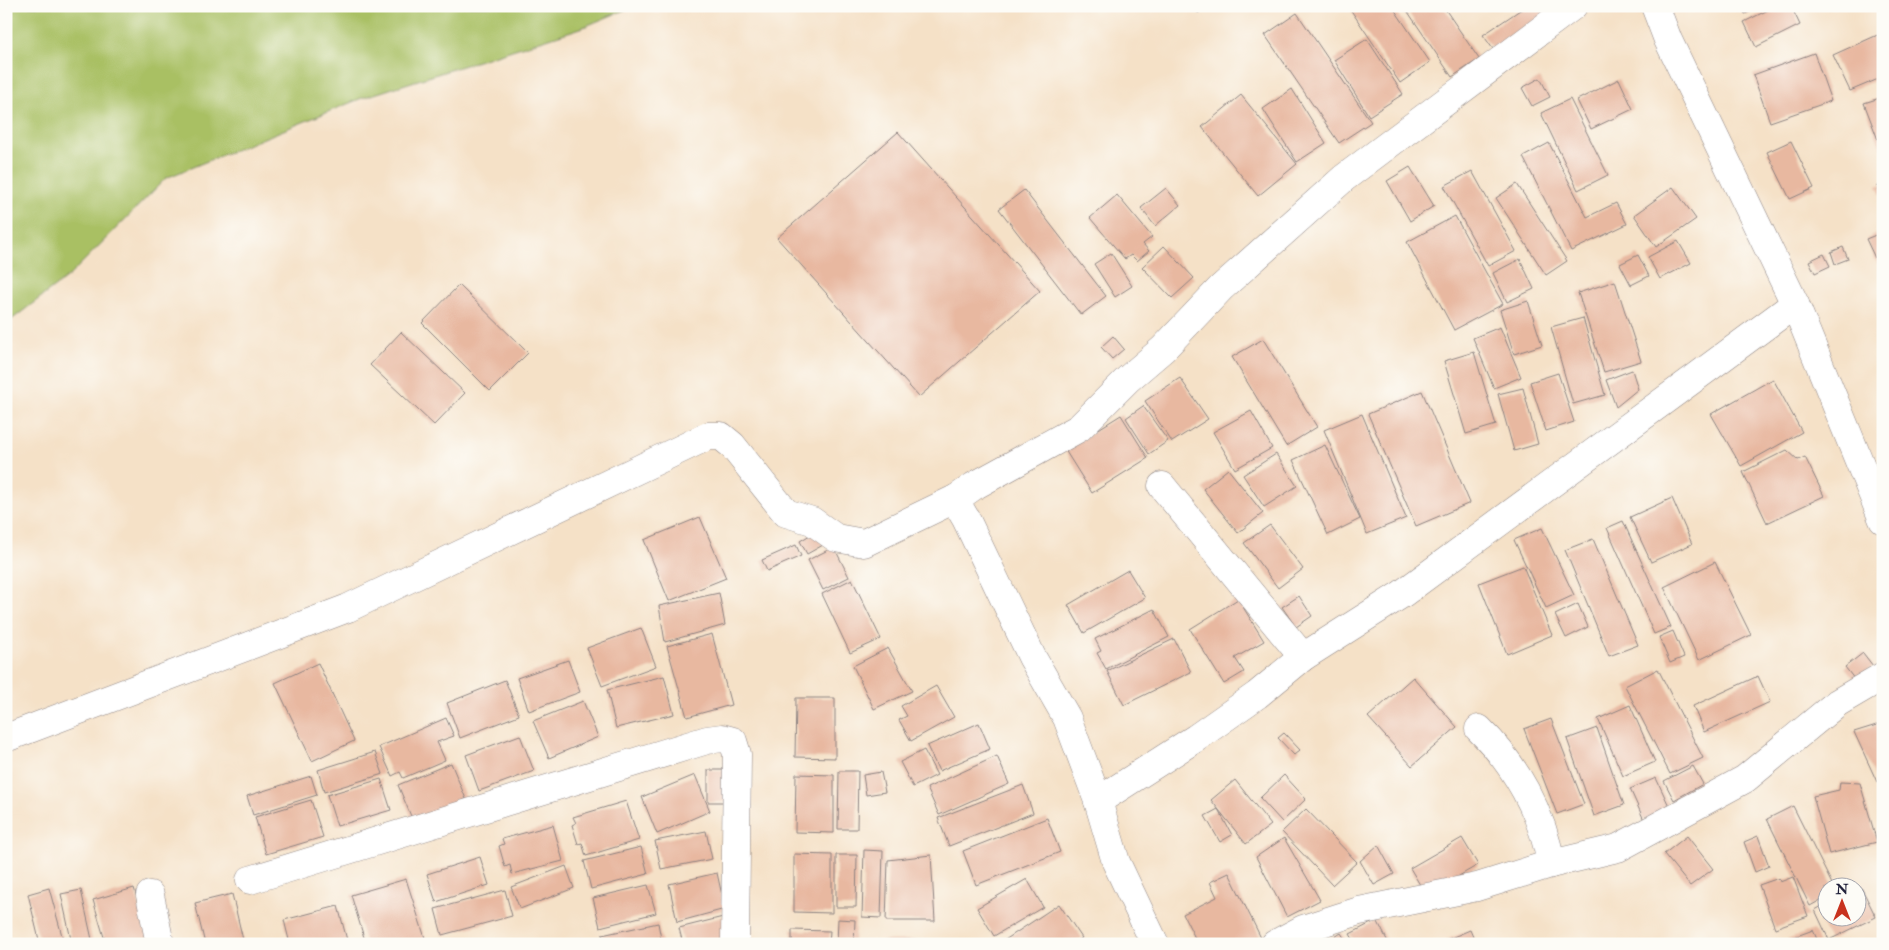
<svg xmlns="http://www.w3.org/2000/svg" width="1889" height="950" font-family="'IM FELL Double Pica',serif">
<style>
.green{fill:#a9c064;stroke:#667150}
.building{fill:#e8b8a0}
.lines{fill:none;stroke-linecap:round;stroke-linejoin:round}
.minor-casing{stroke:#8c8281;stroke-width:29}
.minor{stroke:#fff;stroke-width:28}
</style>
<rect width="100%" height="100%" fill="#fdfcf7"/>
<filter id="ink" filterUnits="userSpaceOnUse"><feTurbulence type="fractalNoise" baseFrequency=".02" numOctaves="2"/><feDisplacementMap in="SourceGraphic" scale="10" xChannelSelector="R" yChannelSelector="G"/><feConvolveMatrix kernelMatrix="1 2 1 2 8 2 1 2 1" color-interpolation-filters="sRGB"/></filter>
<filter id="wash" filterUnits="userSpaceOnUse"><feTurbulence type="fractalNoise" baseFrequency=".0096" numOctaves="4" result="noise"/><feDisplacementMap in="SourceGraphic" scale="20" xChannelSelector="R" yChannelSelector="G"/><feGaussianBlur stdDeviation="1.12" result="paint"/><feColorMatrix in="noise" values="0 0 0 0 0 0 0 0 0 0 0 0 0 0 0 0 0 1.4 0 .05"/><feComposite in="paint" operator="in"/></filter>
<g filter="url(#wash)">
<rect width="100%" height="100%" fill="#f5e1c7"/>
<!-- green -->
<polygon class="green" points="6,6 634,6 581,28 362,98 166,178 70,275 6,324"/>
<g id="blocks">
<!-- building -->
<g class="building">
<polygon points="1193,6 1208,6 1198,13"/>
<polygon points="1348,6 1392,6 1430,62 1400,83"/>
<polygon points="1404,6 1443,6 1479,59 1452,77"/>
<polygon points="1526,6 1557,6 1493,49 1483,35"/>
<polygon points="1741,6 1762,6 1745,14"/>
<polygon points="1776,6 1791,6 1800,25 1756,47 1744,22"/>
<polygon points="1297,13 1371,122 1339,143 1265,35"/>
<polygon points="1882,33 1883,77 1850,91 1833,55"/>
<polygon points="1367,39 1403,94 1369,116 1334,60"/>
<polygon points="1814,53 1831,101 1770,122 1753,75"/>
<polygon points="1540,78 1550,97 1532,106 1522,88"/>
<polygon points="1619,79 1633,109 1591,129 1577,100"/>
<polygon points="1292,89 1326,143 1297,162 1263,109"/>
<polygon points="1241,95 1297,164 1258,196 1202,127"/>
<polygon points="1883,97 1883,153 1864,103"/>
<polygon points="1570,99 1608,175 1578,190 1541,113"/>
<polygon points="898,132 1040,291 919,397 777,238"/>
<polygon points="1791,141 1814,188 1790,199 1767,152"/>
<polygon points="1549,143 1587,217 1616,203 1627,224 1571,251 1523,157"/>
<polygon points="1410,167 1434,206 1410,221 1387,181"/>
<polygon points="1472,171 1516,251 1488,266 1444,186"/>
<polygon points="1517,184 1567,261 1546,275 1496,198"/>
<polygon points="1883,184 1883,199 1877,186"/>
<polygon points="1673,187 1696,219 1656,247 1634,215"/>
<polygon points="1166,188 1180,205 1155,226 1141,208"/>
<polygon points="1024,190 1106,296 1081,315 999,209"/>
<polygon points="1117,195 1152,237 1143,244 1149,251 1137,261 1131,255 1125,259 1090,218"/>
<polygon points="1455,216 1503,304 1454,330 1407,242"/>
<polygon points="1883,232 1883,275 1866,239"/>
<polygon points="1678,241 1691,263 1660,279 1648,257"/>
<polygon points="1164,246 1194,278 1172,298 1142,267"/>
<polygon points="1843,247 1848,259 1835,264 1831,252"/>
<polygon points="1111,253 1132,286 1115,297 1094,264"/>
<polygon points="1824,254 1830,266 1815,273 1809,261"/>
<polygon points="1638,255 1649,276 1631,285 1620,264"/>
<polygon points="1520,259 1534,289 1507,302 1493,273"/>
<polygon points="1615,281 1641,361 1604,372 1578,293"/>
<polygon points="459,285 528,353 490,391 422,323"/>
<polygon points="1528,301 1542,345 1514,354 1500,310"/>
<polygon points="1583,318 1605,395 1573,404 1551,327"/>
<polygon points="1500,327 1521,377 1494,388 1473,338"/>
<polygon points="401,332 465,393 434,425 370,365"/>
<polygon points="1113,336 1124,349 1112,359 1101,347"/>
<polygon points="1263,339 1317,427 1286,446 1232,357"/>
<polygon points="1474,352 1496,425 1466,434 1444,361"/>
<polygon points="1632,370 1638,389 1616,407 1606,380"/>
<polygon points="1558,373 1574,422 1546,431 1530,382"/>
<polygon points="1180,378 1208,419 1172,442 1145,401"/>
<polygon points="1773,379 1802,432 1741,466 1711,414"/>
<polygon points="1523,388 1538,444 1514,451 1498,394"/>
<polygon points="1422,391 1470,503 1416,526 1368,414"/>
<polygon points="1143,406 1168,441 1149,454 1126,418"/>
<polygon points="1251,411 1272,448 1235,469 1213,432"/>
<polygon points="1362,414 1406,518 1367,534 1324,430"/>
<polygon points="1121,415 1148,458 1092,493 1065,450"/>
<polygon points="1325,445 1360,519 1328,535 1293,460"/>
<polygon points="1787,450 1798,460 1805,457 1824,496 1767,523 1743,472"/>
<polygon points="1276,454 1297,486 1264,507 1243,475"/>
<polygon points="1228,469 1263,513 1238,533 1203,489"/>
<polygon points="1672,498 1692,544 1651,562 1630,517"/>
<polygon points="700,517 726,578 669,601 644,540"/>
<polygon points="1623,521 1671,627 1654,634 1607,528"/>
<polygon points="1270,525 1303,569 1278,588 1244,543"/>
<polygon points="1542,528 1574,595 1546,608 1514,540"/>
<polygon points="815,532 823,545 807,554 800,541"/>
<polygon points="1593,539 1638,645 1609,656 1565,550"/>
<polygon points="796,545 801,556 767,571 762,560"/>
<polygon points="834,547 849,577 823,590 808,560"/>
<polygon points="1715,562 1751,635 1699,660 1664,587"/>
<polygon points="1523,566 1552,635 1507,654 1479,583"/>
<polygon points="1128,570 1145,598 1084,633 1068,605"/>
<polygon points="852,579 881,639 850,653 822,594"/>
<polygon points="719,593 725,625 665,642 659,606"/>
<polygon points="1299,596 1312,616 1296,627 1282,607"/>
<polygon points="1238,599 1264,641 1235,658 1244,672 1224,684 1190,629"/>
<polygon points="1578,604 1588,627 1566,638 1555,615"/>
<polygon points="1154,609 1169,637 1106,669 1097,653 1101,651 1095,639"/>
<polygon points="641,628 656,666 602,686 587,648"/>
<polygon points="1673,631 1684,657 1670,663 1659,637"/>
<polygon points="712,634 731,705 687,717 667,646"/>
<polygon points="1174,639 1191,672 1124,705 1107,671"/>
<polygon points="888,648 912,691 874,709 853,666"/>
<polygon points="1863,653 1873,666 1855,680 1845,667"/>
<polygon points="568,660 580,692 529,711 517,678"/>
<polygon points="318,663 354,741 312,761 275,683"/>
<polygon points="1658,669 1703,758 1670,774 1625,686"/>
<polygon points="664,676 674,714 616,728 607,690"/>
<polygon points="1758,676 1770,702 1704,732 1693,706"/>
<polygon points="1413,677 1457,727 1412,766 1368,717"/>
<polygon points="505,680 519,715 460,738 447,703"/>
<polygon points="936,686 954,717 911,741 899,720 907,716 901,706"/>
<polygon points="796,698 835,698 835,758 795,757"/>
<polygon points="583,701 598,737 549,758 533,721"/>
<polygon points="1630,705 1655,762 1623,776 1598,719"/>
<polygon points="446,718 454,736 437,742 445,760 403,778 400,772 392,776 379,747"/>
<polygon points="1551,719 1584,804 1557,814 1524,729"/>
<polygon points="979,723 990,749 939,771 927,746"/>
<polygon points="1883,723 1883,780 1877,782 1854,732"/>
<polygon points="1597,728 1624,805 1594,816 1567,739"/>
<polygon points="1284,733 1300,750 1294,755 1278,738"/>
<polygon points="520,735 534,771 479,791 466,755"/>
<polygon points="924,750 937,775 913,787 900,762"/>
<polygon points="375,752 383,774 324,792 318,770"/>
<polygon points="997,756 1009,784 939,815 927,788"/>
<polygon points="451,763 466,799 413,821 398,785"/>
<polygon points="1693,766 1703,784 1674,800 1664,781"/>
<polygon points="708,770 726,770 727,802 708,802"/>
<polygon points="839,771 858,771 857,829 838,829"/>
<polygon points="881,772 885,792 866,795 863,775"/>
<polygon points="796,774 834,775 834,833 795,832"/>
<polygon points="695,775 710,811 657,834 642,797"/>
<polygon points="1284,775 1306,799 1282,822 1260,798"/>
<polygon points="311,776 317,795 253,815 247,796"/>
<polygon points="1656,778 1670,808 1644,820 1630,789"/>
<polygon points="381,779 391,810 337,826 327,795"/>
<polygon points="1235,780 1271,825 1246,844 1211,800"/>
<polygon points="1840,782 1860,783 1877,842 1829,854 1813,796 1839,790"/>
<polygon points="1023,785 1033,813 949,846 938,818"/>
<polygon points="311,800 323,837 266,854 255,817"/>
<polygon points="626,801 639,840 586,856 582,843 578,844 572,825 576,823 573,817"/>
<polygon points="1793,806 1834,888 1826,888 1826,897 1810,906 1767,819"/>
<polygon points="1218,809 1232,835 1220,842 1205,816"/>
<polygon points="1306,809 1357,862 1332,885 1282,832"/>
<polygon points="1047,818 1060,852 976,885 963,851"/>
<polygon points="553,825 563,861 512,874 510,865 505,867 499,846 504,844 502,839"/>
<polygon points="706,831 712,859 661,869 655,841"/>
<polygon points="1687,836 1713,869 1690,886 1664,854"/>
<polygon points="1758,836 1769,866 1755,872 1744,842"/>
<polygon points="1284,838 1320,900 1287,917 1256,857"/>
<polygon points="1462,838 1478,865 1426,895 1410,868"/>
<polygon points="1378,845 1394,874 1374,885 1360,861"/>
<polygon points="641,847 648,874 591,889 584,861"/>
<polygon points="864,850 883,851 881,918 862,917"/>
<polygon points="794,854 832,855 832,913 794,912"/>
<polygon points="836,855 857,855 856,907 836,907"/>
<polygon points="931,855 935,921 886,921 888,860"/>
<polygon points="480,857 489,885 436,902 427,874"/>
<polygon points="566,866 574,888 520,909 511,887"/>
<polygon points="717,873 725,909 677,922 669,884"/>
<polygon points="1229,873 1261,938 1250,944 1198,944 1183,914 1217,897 1210,882"/>
<polygon points="1793,877 1808,916 1775,928 1759,885 1779,878 1780,882"/>
<polygon points="406,879 425,938 407,944 366,944 351,895"/>
<polygon points="1027,879 1043,907 994,936 977,908"/>
<polygon points="648,885 656,913 600,927 593,898"/>
<polygon points="1861,887 1876,917 1829,940 1815,910 1826,904 1826,918 1856,918 1856,890"/>
<polygon points="49,888 64,943 62,944 40,944 28,894"/>
<polygon points="134,888 150,941 140,944 106,944 93,900"/>
<polygon points="81,890 93,944 72,944 61,894"/>
<polygon points="505,890 512,916 442,935 435,909"/>
<polygon points="232,894 244,944 205,944 195,903"/>
<polygon points="1059,904 1082,938 1073,944 1003,944 1002,942"/>
<polygon points="338,906 348,944 290,944 284,920"/>
<polygon points="723,917 730,944 683,944 679,928"/>
<polygon points="838,919 855,920 854,944 837,944"/>
<polygon points="1377,920 1388,942 1385,944 1356,944 1350,934"/>
<polygon points="658,923 662,944 604,944 602,935"/>
<polygon points="792,930 830,931 829,944 792,944"/>
<polygon points="1470,930 1476,944 1448,944 1446,940"/>
<polygon points="1813,930 1819,944 1787,944 1786,940"/>
<polygon points="1341,933 1348,944 1324,944"/>
<polygon points="585,938 586,944 553,944 553,943"/>
<polygon points="917,940 917,944 883,944 883,941"/>
</g>
</g>
</g>
<g filter="url(#ink)">
<use href="#blocks" fill-opacity="0" stroke="#8c8281" stroke-width="1"/>
<g class="lines">
<defs>
<g id="minor">
<polyline points="1655,6 1668,40 1795,304 1883,520"/>
<polyline points="1162,486 1303,657"/>
<path d="M1479 729C1515 764 1543 814 1551 864L1618 848 1745 779 1837 703 1883 676"/>
<polyline points="6,738 348,608 708,436 721,436 732,445 786,513 812,521 836,538 864,543 957,498"/>
<polyline points="1098,801 1196,738 1257,695 1303,657 1402,594 1795,304"/>
<polyline points="250,880 707,740 722,738 733,741 737,754 735,944"/>
<polyline points="150,895 160,944"/>
<polyline points="1155,944 1116,862 1098,801 1067,718 1032,657 966,519 959,507 957,498 974,486 1079,428 1128,379 1163,349 1221,288 1344,178 1573,6"/>
<polyline points="1275,944 1303,929 1359,911 1477,887 1551,864"/>
</g>
</defs>
<!-- minor casing -->
<use href="#minor" class="minor-casing"/>
<!-- minor -->
<use href="#minor" class="minor"/>
</g>
</g>
<!-- margin -->
<rect width="1889" height="950" fill="none" stroke="#fdfcf7" stroke-width="25"/>
<!-- north arrow -->
<g transform="translate(1842 902)"><circle r="24" fill="#fdfcf7" stroke="#a5a5ac"/>
<path d="M0-4L9 19L0 12L-9 19Z" fill="#c8321e"/>
<text y="-8" font-size="14" font-weight="bold" text-anchor="middle" fill="#22223b">N</text>
</g>
</svg>
